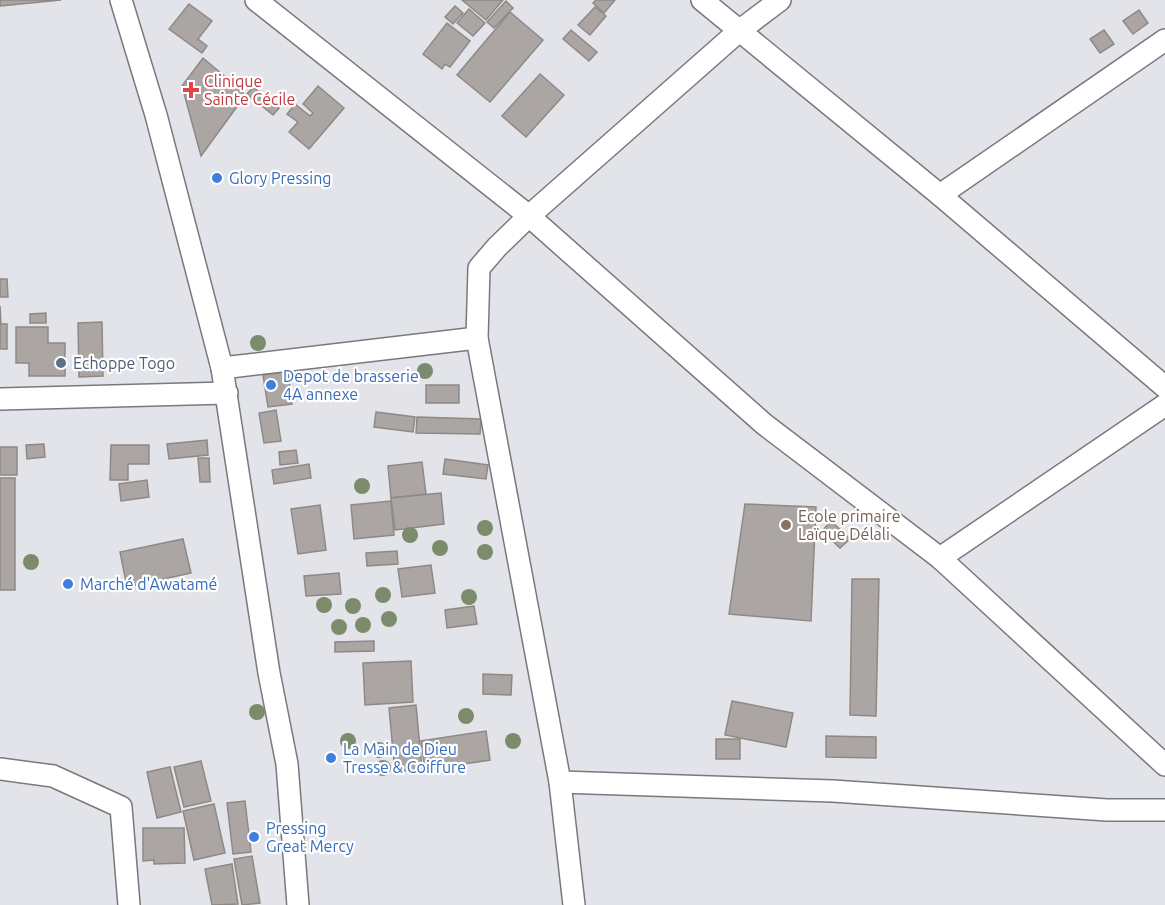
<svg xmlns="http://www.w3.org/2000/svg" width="1165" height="905" font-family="Ubuntu,sans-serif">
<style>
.building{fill:#aba6a3;stroke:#8e8986;stroke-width:1.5}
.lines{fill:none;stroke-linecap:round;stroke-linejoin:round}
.minor-casing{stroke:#78797e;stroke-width:24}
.minor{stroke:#fff;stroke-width:21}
.tree{fill:#7c8b6b}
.health-dot{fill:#e0444e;stroke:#fff;stroke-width:2}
.shop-dot{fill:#3f7fe0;stroke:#fff;stroke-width:2}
.service-dot{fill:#5c6f8a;stroke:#fff;stroke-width:2}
.education-dot{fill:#8d6e63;stroke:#fff;stroke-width:2}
.labels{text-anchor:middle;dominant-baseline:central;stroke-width:4.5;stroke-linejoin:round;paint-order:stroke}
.health-label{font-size:16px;fill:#be3a42;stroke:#fff;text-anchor:start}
.shop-label{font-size:16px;fill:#366cbe;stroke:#fff;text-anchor:start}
.service-label{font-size:16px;fill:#4e5e75;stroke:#fff;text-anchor:start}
.education-label{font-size:16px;fill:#785e54;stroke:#fff;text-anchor:start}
</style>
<rect width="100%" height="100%" fill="#e3e4e9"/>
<!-- building -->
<g class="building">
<polygon points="0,0 61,0 0,6"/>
<polygon points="462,0 503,0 486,20"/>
<polygon points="596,0 615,0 604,13 593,3"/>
<polygon points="506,1 513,8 494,28 487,22"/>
<polygon points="189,4 212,21 198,39 207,46 202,53 169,29"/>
<polygon points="455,6 463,13 453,24 445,17"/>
<polygon points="595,7 606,16 590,35 578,25"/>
<polygon points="469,9 485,23 473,36 457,23"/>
<polygon points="1139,10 1148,23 1133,34 1123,21"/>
<polygon points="510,12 543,40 490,102 457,75"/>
<polygon points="447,23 470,41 450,67 445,64 442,69 423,54"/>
<polygon points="571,30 597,52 589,61 563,39"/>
<polygon points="1104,30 1114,44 1100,53 1090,39"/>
<polygon points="203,58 243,92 244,97 201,156 182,86"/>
<polygon points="540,74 564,95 526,137 502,116"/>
<polygon points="318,86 344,108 309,149 289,132 298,122 287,114 295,104 310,116 313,113 303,104"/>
<polygon points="253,87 279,108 273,115 247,94"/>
<polygon points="0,279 7,279 8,297 0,297"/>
<polygon points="0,306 1,324 7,324 7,349 0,349"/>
<polygon points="46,313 46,323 30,323 30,314"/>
<polygon points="102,322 103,376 79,377 78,323"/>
<polygon points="16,327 48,327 48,343 65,343 65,376 29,376 29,363 16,363"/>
<polygon points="288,371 292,404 268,407 263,375"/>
<rect x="426" y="385" width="33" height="18"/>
<polygon points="276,410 281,441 264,443 259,413"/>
<polygon points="376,412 415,417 413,432 374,427"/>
<polygon points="417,417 481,419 480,434 416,433"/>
<polygon points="207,440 208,455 169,459 167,444"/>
<polygon points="44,444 45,457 27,459 26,445"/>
<polygon points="111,445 149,445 149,464 128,464 128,480 110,480"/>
<rect x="0" y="447" width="17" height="28"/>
<polygon points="296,450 298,463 280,465 279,452"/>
<polygon points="198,458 209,458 210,482 200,482"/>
<polygon points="445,459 488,465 486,479 443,474"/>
<polygon points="422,462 426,494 391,498 388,466"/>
<polygon points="309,464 311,478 274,484 272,470"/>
<rect x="0" y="478" width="15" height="112"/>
<polygon points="147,480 149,497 121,501 119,484"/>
<polygon points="441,493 444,524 395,530 391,498"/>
<polygon points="391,501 394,535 354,539 351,505"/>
<polygon points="745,504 816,507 811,621 729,614"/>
<polygon points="320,505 326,550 298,554 291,509"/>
<polygon points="831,521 850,539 840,548 822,531"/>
<polygon points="183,539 191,573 127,587 120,552"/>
<polygon points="397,551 398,564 367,566 366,553"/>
<polygon points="431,565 435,593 402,597 398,569"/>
<polygon points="339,573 341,594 306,596 304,576"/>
<polygon points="852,579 879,579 876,716 850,715"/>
<polygon points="474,606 477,624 447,628 445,610"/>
<polygon points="374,641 374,651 335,652 335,642"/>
<polygon points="411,661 413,702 365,705 363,663"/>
<polygon points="483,674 512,675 511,695 483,694"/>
<polygon points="732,701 793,713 786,747 725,735"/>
<polygon points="416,705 422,769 395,772 389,708"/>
<polygon points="486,731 490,760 425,770 421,741"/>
<polygon points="826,736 876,737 876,758 826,757"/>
<rect x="716" y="739" width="24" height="20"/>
<polygon points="201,761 211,801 184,807 174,767"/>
<polygon points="170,767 181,812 157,818 147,772"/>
<polygon points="245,801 251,852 233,854 227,803"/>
<polygon points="214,804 225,853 194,860 183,811"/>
<polygon points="143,828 184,828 185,863 154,864 154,860 143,861"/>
<polygon points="252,856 260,903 242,905 234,859"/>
<polygon points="232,864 238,904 212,905 205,869"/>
</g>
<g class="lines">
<defs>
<g id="minor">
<polyline points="121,0 156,115 222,368 269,673 287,764 298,905"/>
<polyline points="256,0 529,216 764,424 940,558 1165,765"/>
<polyline points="702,0 940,195 1165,387"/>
<polyline points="940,195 1165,40"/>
<polyline points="222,368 477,338"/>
<polyline points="0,399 227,393"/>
<polyline points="940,558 1165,405"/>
<polyline points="0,769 53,776 121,807 129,905"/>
<polyline points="560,782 833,791 1107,810 1165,810"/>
<polyline points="574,905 560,782 477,338 479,268 497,247 529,216 739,31 780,0"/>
</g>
</defs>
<!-- minor casing -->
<use href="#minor" class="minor-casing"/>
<!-- minor -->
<use href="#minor" class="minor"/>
</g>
<!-- trees -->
<g class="tree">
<circle cx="258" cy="343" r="8"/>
<circle cx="425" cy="371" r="8"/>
<circle cx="362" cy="486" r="8"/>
<circle cx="485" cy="528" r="8"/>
<circle cx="410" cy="535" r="8"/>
<circle cx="440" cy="548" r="8"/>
<circle cx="485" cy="552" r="8"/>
<circle cx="31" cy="562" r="8"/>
<circle cx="383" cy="595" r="8"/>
<circle cx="469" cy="597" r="8"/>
<circle cx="324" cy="605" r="8"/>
<circle cx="353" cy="606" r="8"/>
<circle cx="389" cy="619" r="8"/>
<circle cx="363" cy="625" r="8"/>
<circle cx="339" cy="627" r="8"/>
<circle cx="257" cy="712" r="8"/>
<circle cx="466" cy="716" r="8"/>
<circle cx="348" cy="741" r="8"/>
<circle cx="513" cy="741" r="8"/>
<circle cx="379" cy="750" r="8"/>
<circle cx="383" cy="768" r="8"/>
</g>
<!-- markers -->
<path class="health-dot" d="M188 81h6v6h6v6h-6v6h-6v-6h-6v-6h6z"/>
<g class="shop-dot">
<circle cx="217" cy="178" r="6"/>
<circle cx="271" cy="385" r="6"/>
<circle cx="68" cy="584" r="6"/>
<circle cx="331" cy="758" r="6"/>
<circle cx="254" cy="837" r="6"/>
</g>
<circle class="service-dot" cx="61" cy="363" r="6"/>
<circle class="education-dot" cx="786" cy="525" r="6"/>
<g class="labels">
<!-- health labels -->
<g class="health-label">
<text x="204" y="81">Clinique<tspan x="204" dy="18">Sainte Cécile</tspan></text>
</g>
<!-- shop labels -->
<g class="shop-label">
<text x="229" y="178">Glory Pressing</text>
<text x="283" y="376">Depot de brasserie<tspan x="283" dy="18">4A annexe</tspan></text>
<text x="80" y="584">Marché d'Awatamé</text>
<text x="343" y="749">La Main de Dieu<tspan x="343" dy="18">Tresse &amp; Coiffure</tspan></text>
<text x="266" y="828">Pressing<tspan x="266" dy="18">Great Mercy</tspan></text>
</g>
<!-- service labels -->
<g class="service-label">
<text x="73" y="363">Echoppe Togo</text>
</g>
<!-- education labels -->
<g class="education-label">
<text x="798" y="516">Ecole primaire<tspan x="798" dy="18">Laïque Délali</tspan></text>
</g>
</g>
</svg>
